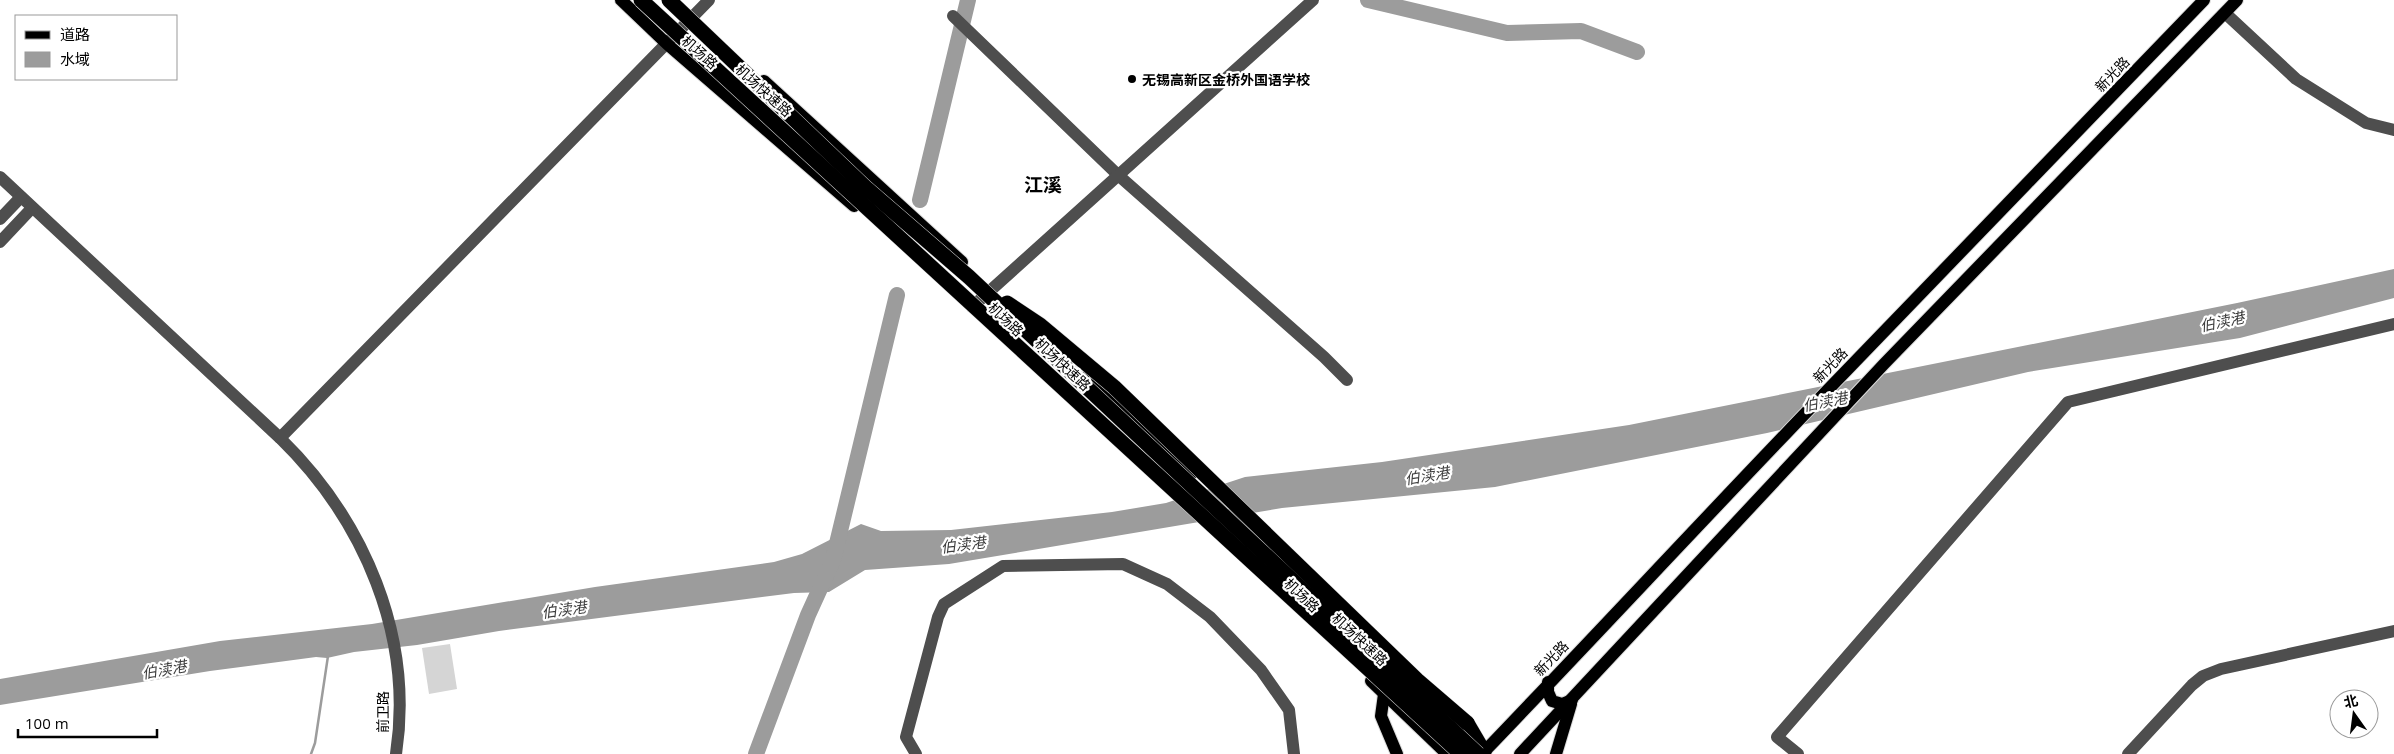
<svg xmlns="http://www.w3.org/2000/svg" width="2394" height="754" font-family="'Open Sans','Noto Sans SC',sans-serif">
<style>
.green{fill:#d5d5d5}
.water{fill:#9c9c9c}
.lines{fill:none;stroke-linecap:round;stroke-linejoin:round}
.stream{stroke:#9c9c9c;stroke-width:2.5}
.river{stroke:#9c9c9c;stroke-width:16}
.major-casing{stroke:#dbdbdb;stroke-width:14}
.highway-casing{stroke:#dbdbdb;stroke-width:16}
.minor{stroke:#4e4e4e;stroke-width:12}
.major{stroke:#000;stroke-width:12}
.highway{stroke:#000;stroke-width:15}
.highway-bridge-casing{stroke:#dbdbdb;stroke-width:16;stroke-linecap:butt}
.highway-bridge{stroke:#000;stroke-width:15}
.poi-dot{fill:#000;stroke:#fff;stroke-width:2}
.labels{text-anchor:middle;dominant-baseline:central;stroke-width:4.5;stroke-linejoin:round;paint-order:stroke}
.street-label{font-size:14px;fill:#000;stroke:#fff}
.poi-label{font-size:14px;font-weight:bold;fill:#000;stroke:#fff;text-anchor:start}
.water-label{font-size:15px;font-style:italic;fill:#3d3d3d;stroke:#fff}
.district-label{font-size:19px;font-weight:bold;fill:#000;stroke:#fff}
</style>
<rect width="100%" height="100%" fill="#fff"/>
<!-- green -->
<polygon class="green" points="450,644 457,689 429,694 422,648"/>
<!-- water -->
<polygon class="water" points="2394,269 2394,298 2240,338 2028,372 1767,433 1495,487 1282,508 949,564 865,570 829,592 794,593 499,631 417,645 354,652 327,658 316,657 210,671 0,705 0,679 220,641 372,624 595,587 774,562 802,554 861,524 881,531 951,530 1112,512 1166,503 1245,477 1382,462 1629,425 2237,303"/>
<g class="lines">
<!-- stream -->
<polyline class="stream" points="311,754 315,743 328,656"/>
<!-- river -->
<g class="river">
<polyline points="1368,0 1507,33 1581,31 1637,52"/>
<polyline points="920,200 968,0"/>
<polyline points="756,754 808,615 833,560 897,295"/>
</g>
<defs>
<g id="major">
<polyline points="621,0 667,44 854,206"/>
<polyline points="764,81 962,262"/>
<polyline points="1089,374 1192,473"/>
<polyline points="1233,513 1282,560"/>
<polyline points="1371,681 1447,754"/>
<polyline points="1548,682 1548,692 1552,701 1562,704 1572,700"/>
<polyline points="1384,694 1381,716 1397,754"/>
<path d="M1482 754C1604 627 1724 497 1847 370 1966 246 2085 124 2204 0"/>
<polyline points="1520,754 1884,364 2237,0"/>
<polyline points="1556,754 1571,704"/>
</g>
<polyline id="highway" points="1467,723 1484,752"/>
</defs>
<!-- major casing -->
<use href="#major" class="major-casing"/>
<!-- highway casing -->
<use href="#highway" class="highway-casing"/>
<!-- minor -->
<g class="minor">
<polyline points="2225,13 2296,79 2366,123 2394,130"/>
<polyline points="953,16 1118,175 1324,357 1347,380"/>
<path d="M0 177 280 438C364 520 414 636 396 754"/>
<polyline points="0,219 21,197"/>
<polyline points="0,242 32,208"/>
<polyline points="972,307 1313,0"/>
<polyline points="280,438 709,0"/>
<polyline points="916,754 906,737 938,617 944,604 1003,566 1123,564 1167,584 1210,617 1261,670 1289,710 1294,754"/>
<polyline points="1798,754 1777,737 2068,402 2394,324"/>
<polyline points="2128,754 2192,685 2203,676 2221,669 2394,631"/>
</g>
<!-- major -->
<use href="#major" class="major"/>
<!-- highway -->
<use href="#highway" class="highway"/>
<defs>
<g id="highway-bridge">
<polyline points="641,0 1461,754"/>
<polyline points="669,0 865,187 969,277 1478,754"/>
<polyline points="1007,303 1040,325 1114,387 1417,680 1467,723"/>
</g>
</defs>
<!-- highway-bridge casing -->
<use href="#highway-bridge" class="highway-bridge-casing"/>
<!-- highway-bridge -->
<use href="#highway-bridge" class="highway-bridge"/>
</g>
<!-- markers -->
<circle class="poi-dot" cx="1132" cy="79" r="5"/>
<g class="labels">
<!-- street labels -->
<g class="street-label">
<text transform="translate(700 52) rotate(41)">机场路</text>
<text transform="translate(2112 74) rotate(-46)">新光路</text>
<text transform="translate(764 90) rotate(42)">机场快速路</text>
<text transform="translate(1006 319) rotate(43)">机场路</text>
<text transform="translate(1063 364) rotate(43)">机场快速路</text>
<text transform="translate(1830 365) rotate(-46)">新光路</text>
<text transform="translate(1302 595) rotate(43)">机场路</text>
<text transform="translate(1360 639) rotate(43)">机场快速路</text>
<text transform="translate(1551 658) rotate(-46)">新光路</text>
<text transform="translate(382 712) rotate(-90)">前卫路</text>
</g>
<!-- poi labels -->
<g class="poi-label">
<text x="1142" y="79">无锡高新区金桥外国语学校</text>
</g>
<!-- water labels -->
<g class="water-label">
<text transform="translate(2222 321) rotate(-12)">伯渎港</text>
<text transform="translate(1825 401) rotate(-11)">伯渎港</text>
<text transform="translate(1427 475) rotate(-9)">伯渎港</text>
<text transform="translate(963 544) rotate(-7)">伯渎港</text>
<text transform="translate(564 609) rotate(-8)">伯渎港</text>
<text transform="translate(164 669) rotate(-10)">伯渎港</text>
</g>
<!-- district labels -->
<g class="district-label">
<text x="1043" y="185">江溪</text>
</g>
</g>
<!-- legend -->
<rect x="15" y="15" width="162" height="65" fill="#ffffff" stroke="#999999"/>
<rect x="25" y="31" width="25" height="8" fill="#000000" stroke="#999999"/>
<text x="60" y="40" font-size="15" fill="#000000">道路</text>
<rect x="25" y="52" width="25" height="15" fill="#9c9c9c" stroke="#999999"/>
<text x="60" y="65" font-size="15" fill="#000000">水域</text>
<!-- north arrow -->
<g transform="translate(2354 714) rotate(346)"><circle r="24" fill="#ffffff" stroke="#999999"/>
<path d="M0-4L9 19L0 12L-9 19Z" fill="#000000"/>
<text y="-8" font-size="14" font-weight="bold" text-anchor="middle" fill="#000000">北</text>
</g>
<!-- scale -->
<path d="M18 729v8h139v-8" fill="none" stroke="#000000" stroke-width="2.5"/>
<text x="25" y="729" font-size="15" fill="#000000" stroke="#ffffff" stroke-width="4" paint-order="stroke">100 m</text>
</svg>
